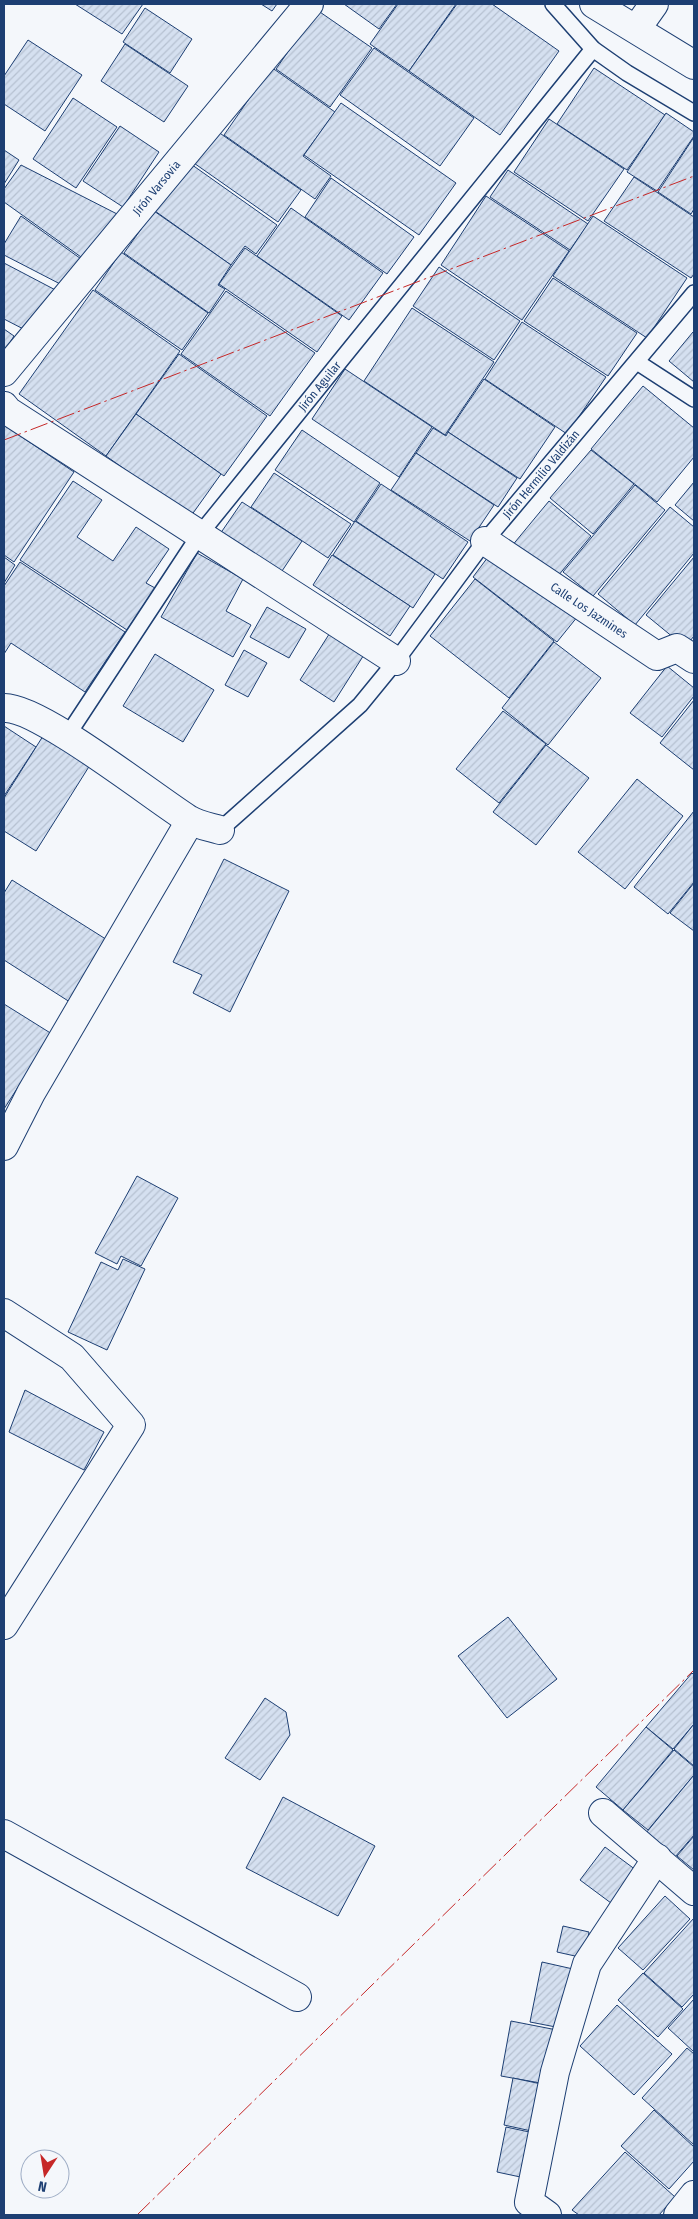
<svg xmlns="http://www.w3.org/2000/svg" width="698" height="2219" font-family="'Fira Sans Condensed',sans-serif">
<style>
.building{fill:url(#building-hatch);stroke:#1d3f73}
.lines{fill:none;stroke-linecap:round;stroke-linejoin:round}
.service-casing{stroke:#1d3f73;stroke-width:18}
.minor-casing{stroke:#1d3f73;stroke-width:30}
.tertiary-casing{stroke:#1d3f73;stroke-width:30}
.service{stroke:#f4f7fb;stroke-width:15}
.minor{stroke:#f4f7fb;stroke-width:28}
.tertiary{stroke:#f4f7fb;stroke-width:28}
.power{stroke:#c62828;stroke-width:1;stroke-dasharray:18 4 2.5 4;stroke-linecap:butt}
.labels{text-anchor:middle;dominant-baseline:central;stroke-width:4;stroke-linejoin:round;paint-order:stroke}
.street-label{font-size:12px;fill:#1d3f73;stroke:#f4f7fb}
</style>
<defs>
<pattern id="building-hatch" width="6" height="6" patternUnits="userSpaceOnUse" patternTransform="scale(1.25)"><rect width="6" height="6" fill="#d5e0f0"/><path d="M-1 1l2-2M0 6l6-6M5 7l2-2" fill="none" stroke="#b6c1d1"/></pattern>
</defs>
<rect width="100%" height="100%" fill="#f4f7fb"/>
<!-- building -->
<g class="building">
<polygon points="75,4 143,4 122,34"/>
<polygon points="261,4 277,4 272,11"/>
<polygon points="344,4 397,4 379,29"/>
<polygon points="398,4 456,4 409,71 370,44"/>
<polygon points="457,4 492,4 559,51 500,135 409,71"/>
<polygon points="145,8 192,39 170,73 123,42"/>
<polygon points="317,10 372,48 330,107 276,69"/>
<polygon points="28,40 82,75 45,131 4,104 4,76"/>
<polygon points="125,44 188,86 164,122 101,81"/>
<polygon points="374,48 474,118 440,166 340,95"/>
<polygon points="271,67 335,112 303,156 331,176 315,199 224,135"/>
<polygon points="594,68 665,115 627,170 557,124"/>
<polygon points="73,98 117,127 76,188 33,159"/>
<polygon points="341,103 456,183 419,235 304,155"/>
<polygon points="666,113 694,132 694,136 657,191 627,172"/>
<polygon points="549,119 624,169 588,221 514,172"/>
<polygon points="120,126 159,152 123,207 83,181"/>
<polygon points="214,129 301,190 278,222 191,161"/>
<polygon points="694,137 694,209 691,214 658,192"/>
<polygon points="4,150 19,160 4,184"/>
<polygon points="188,162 277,225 256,254 245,246 231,265 155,211"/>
<polygon points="21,165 121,216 88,262 4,202 4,189"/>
<polygon points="508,170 588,224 570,250 490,197"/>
<polygon points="634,177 694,217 694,274 691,278 604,221"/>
<polygon points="331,178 414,237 387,274 305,217"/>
<polygon points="486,196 569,251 522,320 441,265"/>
<polygon points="291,208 383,273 349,320 257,256"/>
<polygon points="154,211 231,265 218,285 225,289 209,313 124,253"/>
<polygon points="21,216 84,261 66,287 4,255 4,244"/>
<polygon points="593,216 687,278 647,338 553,276"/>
<polygon points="245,248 342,316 317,352 219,284"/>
<polygon points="121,252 208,313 182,350 95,290"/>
<polygon points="4,263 65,295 35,335 4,319"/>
<polygon points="439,267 520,321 494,360 413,306"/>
<polygon points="553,278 637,333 608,376 524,321"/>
<polygon points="93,290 180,351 106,456 19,394"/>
<polygon points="226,291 315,353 270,416 181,354"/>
<polygon points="412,308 494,362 445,435 364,381"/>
<polygon points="522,322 606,377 567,434 485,379"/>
<polygon points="4,329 14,336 4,352"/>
<polygon points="693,332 694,332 694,382 669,361"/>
<polygon points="179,354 267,416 224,476 136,414"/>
<polygon points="345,369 432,427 399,477 312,419"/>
<polygon points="484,379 555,427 520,479 448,432"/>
<polygon points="643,386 694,428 694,457 657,502 591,449"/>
<polygon points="136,414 221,474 191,516 106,456"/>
<polygon points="4,425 74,472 14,562 4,555"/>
<polygon points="433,428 446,436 448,432 517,478 498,507 416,453"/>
<polygon points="302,430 380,483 354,522 275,470"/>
<polygon points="591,450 634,484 593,534 550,498"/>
<polygon points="416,453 494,505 470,541 391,490"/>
<polygon points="274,473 351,524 328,558 251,507"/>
<polygon points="73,481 102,500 77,537 113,561 136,527 169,549 146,583 155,588 127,630 20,560"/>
<polygon points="694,482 694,521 675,505"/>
<polygon points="381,484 468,542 443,579 356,521"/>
<polygon points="635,485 665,510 593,596 563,572"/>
<polygon points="549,501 591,536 553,582 511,547"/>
<polygon points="242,502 302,541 280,574 220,534"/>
<polygon points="670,507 694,527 694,553 635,625 598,594"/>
<polygon points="355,521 435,574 413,608 333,555"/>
<polygon points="494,549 578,616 557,642 473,577"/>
<polygon points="197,553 243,579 226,611 251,625 233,657 161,617"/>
<polygon points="332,555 410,606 390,636 313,585"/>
<polygon points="4,557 15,565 4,583"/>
<polygon points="694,557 694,636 685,647 646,615"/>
<polygon points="20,562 125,632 85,692 11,643 4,654 4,586"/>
<polygon points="475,579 554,641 509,698 430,636"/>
<polygon points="267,607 306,629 289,658 250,637"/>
<polygon points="333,628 367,650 334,702 300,680"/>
<polygon points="554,642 601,678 548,745 502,708"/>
<polygon points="244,650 267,663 248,697 225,685"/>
<polygon points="155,654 214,690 183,742 123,706"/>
<polygon points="667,666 694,688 694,696 662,737 630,713"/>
<polygon points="694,700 694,770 660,743"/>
<polygon points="503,711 546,744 499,803 456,769"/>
<polygon points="4,726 36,747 4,796"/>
<polygon points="43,736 90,765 36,851 4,831 4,798"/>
<polygon points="546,745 589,778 536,845 493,812"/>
<polygon points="637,779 683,816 625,889 578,852"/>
<polygon points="694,811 694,882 668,914 634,887"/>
<polygon points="224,859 289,891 230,1012 193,993 202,975 173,962"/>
<polygon points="12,880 112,943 73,1004 4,960 4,893"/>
<polygon points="694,883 694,931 670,913"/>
<polygon points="4,1004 52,1034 4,1109"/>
<polygon points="137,1176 178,1198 141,1266 121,1256 117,1264 95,1253"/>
<polygon points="123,1259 145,1269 107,1350 68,1332 101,1262 118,1270"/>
<polygon points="25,1390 104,1432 84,1470 9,1432"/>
<polygon points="508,1617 557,1679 507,1718 458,1656"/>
<polygon points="692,1673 694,1675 694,1724 673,1749 646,1727"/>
<polygon points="265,1698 286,1712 290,1735 260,1780 225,1758"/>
<polygon points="694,1724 694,1766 674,1749"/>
<polygon points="646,1727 673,1750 623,1810 596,1787"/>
<polygon points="674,1750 694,1767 694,1775 648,1830 623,1810"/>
<polygon points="694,1775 694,1835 675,1857 646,1833"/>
<polygon points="283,1797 375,1846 338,1916 246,1868"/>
<polygon points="694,1836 694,1870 677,1856"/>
<polygon points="605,1847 640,1873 615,1906 580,1880"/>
<polygon points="665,1896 690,1919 643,1970 618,1948"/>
<polygon points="694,1918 694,1994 682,2007 644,1973"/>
<polygon points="563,1926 589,1932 584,1958 557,1952"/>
<polygon points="542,1962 573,1969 561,2028 530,2022"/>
<polygon points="643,1973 683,2009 658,2037 618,2000"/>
<polygon points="694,1999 694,2052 668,2028"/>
<polygon points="617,2005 672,2054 634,2095 580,2046"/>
<polygon points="511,2021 557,2030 546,2084 501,2076"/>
<polygon points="687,2048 694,2054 694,2145 642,2098"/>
<polygon points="513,2078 546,2085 536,2132 504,2125"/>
<polygon points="654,2110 694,2147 694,2161 669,2189 621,2146"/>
<polygon points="506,2127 534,2133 525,2178 497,2172"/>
<polygon points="625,2152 675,2197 659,2215 579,2215 572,2210"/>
</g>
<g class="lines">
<defs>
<g id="service">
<polyline points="553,4 593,49 627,73 694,113"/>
<polyline points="637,362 694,399"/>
<path id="s1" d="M67 736 200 534 593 49"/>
<path id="s2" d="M220 830 360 705 396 661 485 541 694 293"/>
</g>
<g id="minor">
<polyline points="637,28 654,4"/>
<path id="s3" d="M4 372 309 4"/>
<polyline points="4,406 8,411 396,661"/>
<path id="s4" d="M485 541 657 656 677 648 694 659"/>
<path d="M4 708C38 706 153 797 188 819 197 825 210 827 220 830"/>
<polyline points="4,1146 31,1093 190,821"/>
<polyline points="4,1313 72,1357 131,1425 4,1625"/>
<polyline points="603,1813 694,1891"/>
<polyline points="4,1834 297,1997"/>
<polyline points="547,2215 529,2202 555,2072 587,1964 657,1858"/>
<polyline points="678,2215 694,2195"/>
</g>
<polyline id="tertiary" points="594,4 694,65"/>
</defs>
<!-- service casing -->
<use href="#service" class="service-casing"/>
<!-- minor casing -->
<use href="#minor" class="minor-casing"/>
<!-- tertiary casing -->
<use href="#tertiary" class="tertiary-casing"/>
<!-- service -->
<use href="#service" class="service"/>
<!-- minor -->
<use href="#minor" class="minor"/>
<!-- tertiary -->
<use href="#tertiary" class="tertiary"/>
<!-- power -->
<g class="power">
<polyline points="4,440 694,176"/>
<polyline points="137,2215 694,1670"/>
</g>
</g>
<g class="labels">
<!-- street labels -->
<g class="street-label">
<text stroke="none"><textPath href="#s3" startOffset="239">Jirón Varsovia</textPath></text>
<text stroke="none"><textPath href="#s1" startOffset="432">Jirón Aguilar</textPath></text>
<text stroke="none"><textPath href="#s2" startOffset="481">Jirón Hermilio Valdizán</textPath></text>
<text stroke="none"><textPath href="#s4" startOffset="125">Calle Los Jazmines</textPath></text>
</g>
</g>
<!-- border -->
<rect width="698" height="2219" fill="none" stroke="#1d3f73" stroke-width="10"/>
<!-- north arrow -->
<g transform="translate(45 2174) rotate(192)"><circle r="24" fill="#f4f7fb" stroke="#9eadc5"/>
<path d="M0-4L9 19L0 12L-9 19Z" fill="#c62828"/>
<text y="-8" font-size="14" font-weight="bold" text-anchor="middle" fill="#1d3f73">N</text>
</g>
</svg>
